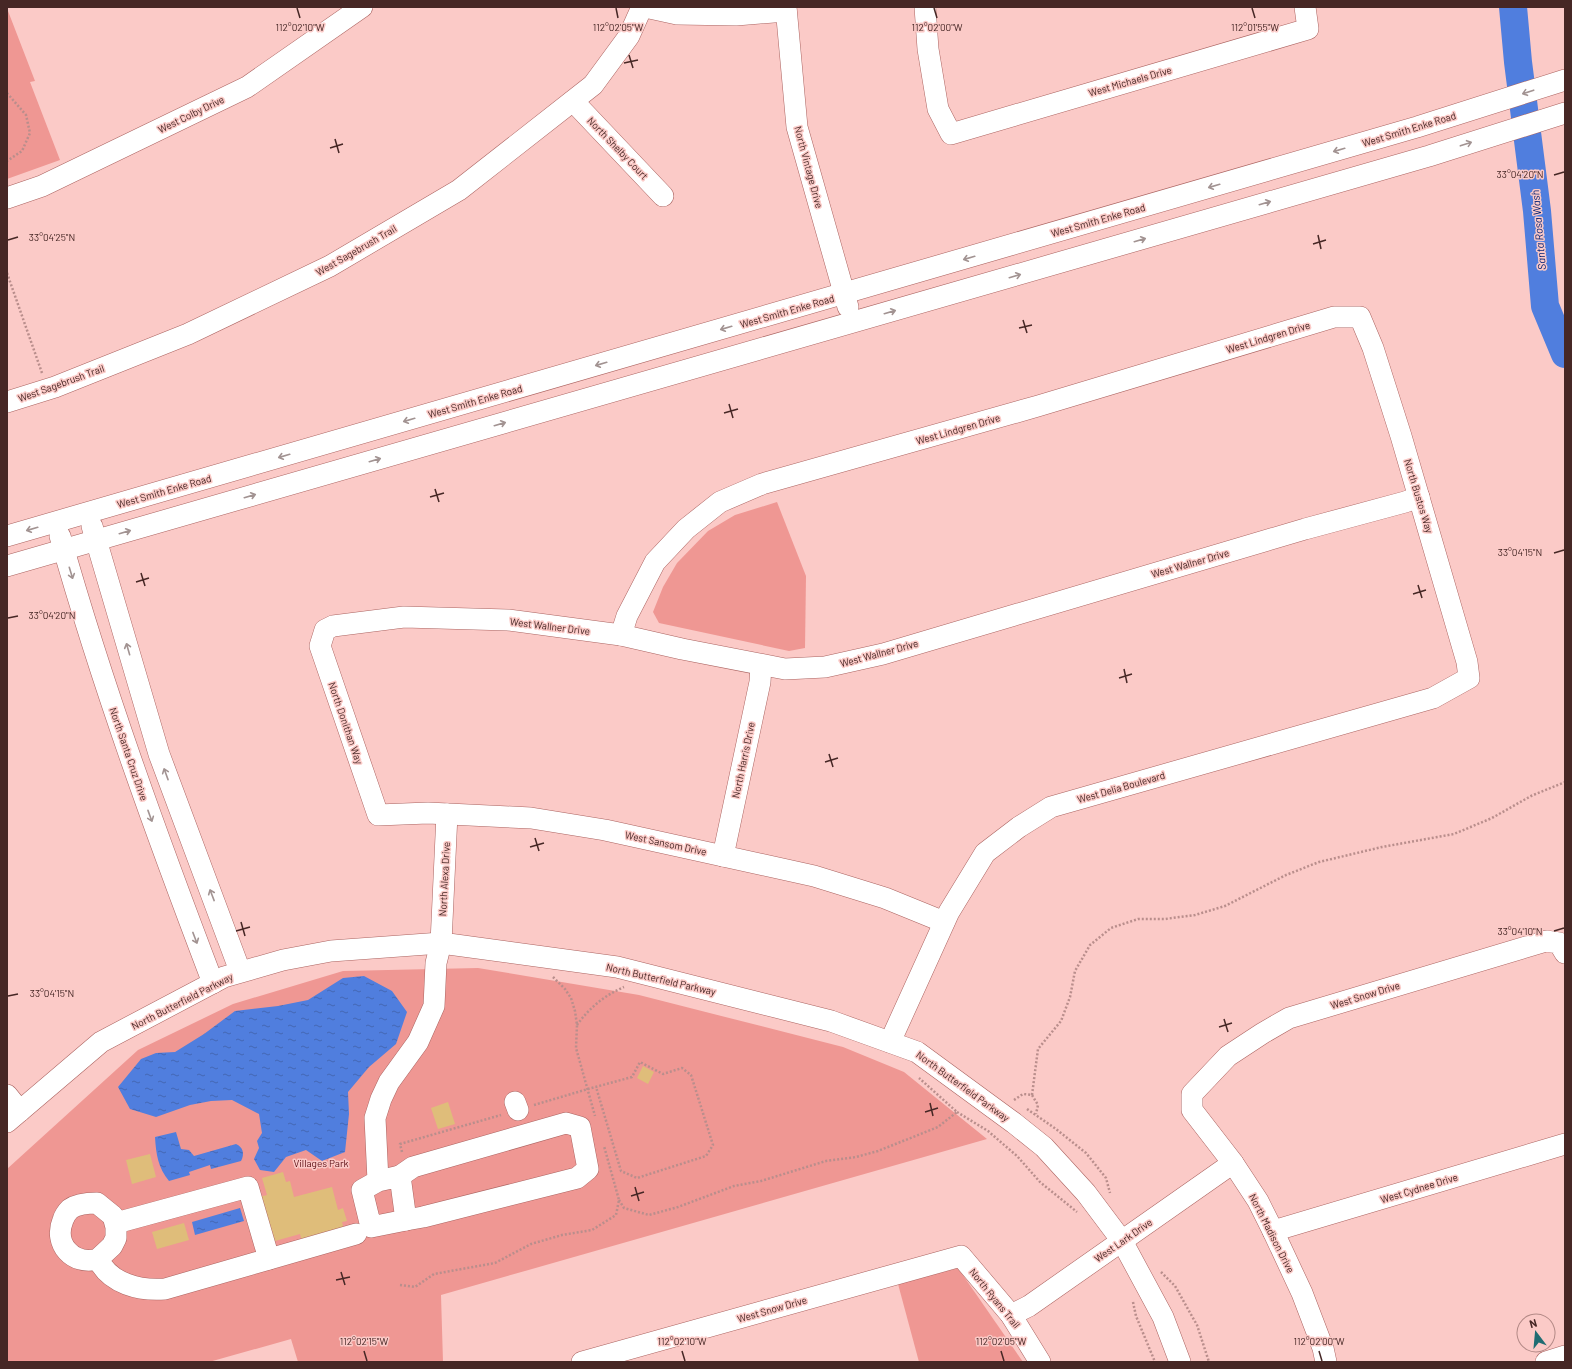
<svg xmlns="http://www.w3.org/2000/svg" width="1572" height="1369" font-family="Barlow,sans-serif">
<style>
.green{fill:#ef9793}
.water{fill:url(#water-ripples)}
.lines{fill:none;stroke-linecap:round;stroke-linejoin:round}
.river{stroke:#507ede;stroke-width:28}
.building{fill:#dfbd7a}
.minor-casing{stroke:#ab6360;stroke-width:22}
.path{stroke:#b98e8c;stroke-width:2.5;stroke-dasharray:2 2;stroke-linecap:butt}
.minor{stroke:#fff;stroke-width:21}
.oneway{stroke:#a29392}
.ticks{fill:none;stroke:#462725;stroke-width:1.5}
.labels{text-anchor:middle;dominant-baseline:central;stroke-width:3;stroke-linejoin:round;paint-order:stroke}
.street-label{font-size:10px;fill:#462725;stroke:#fbcac7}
.park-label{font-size:10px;fill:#5c0e14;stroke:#fbcac7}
.water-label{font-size:11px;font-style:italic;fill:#001e72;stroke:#fbcac7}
.ticks-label{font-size:10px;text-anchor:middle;fill:#462725;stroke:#fbcac7;stroke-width:3;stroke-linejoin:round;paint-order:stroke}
</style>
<defs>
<pattern id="water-ripples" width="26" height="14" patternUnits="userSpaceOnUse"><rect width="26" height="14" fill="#507ede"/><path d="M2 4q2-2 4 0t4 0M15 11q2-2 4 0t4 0" fill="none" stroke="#4467b4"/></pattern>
</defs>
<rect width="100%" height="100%" fill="#fbcac7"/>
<!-- green -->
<g class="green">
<polygon points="8,11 35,81 30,82 60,160 7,179 7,12"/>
<polygon points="777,502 806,576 805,648 789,651 659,623 653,612 663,587 677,563 708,531 735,515"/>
<polygon points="478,968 639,995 843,1047 904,1072 987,1139 441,1295 443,1362 298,1362 291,1339 209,1362 7,1362 7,1169 138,1050 233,1004 343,971"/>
<polygon points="958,1268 1023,1362 919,1362 898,1284"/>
</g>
<!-- water -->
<g class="water">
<polygon points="364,976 392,991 407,1012 396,1044 369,1067 348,1092 349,1114 345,1152 322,1161 306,1150 286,1157 274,1172 260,1170 254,1159 259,1148 257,1141 262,1133 259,1114 232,1100 211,1101 190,1105 156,1117 130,1109 118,1087 141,1059 156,1053 175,1052 204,1034 235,1011 278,1006 308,1000 343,978"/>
<path d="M176 1132 181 1149 189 1150 194 1156 236 1144C243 1147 245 1154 241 1161L211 1169 210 1165 189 1172 190 1175 169 1181C158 1168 156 1154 155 1137Z"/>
<polygon points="240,1208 244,1221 195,1235 192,1222"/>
</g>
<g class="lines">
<!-- river -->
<polyline class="river" points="1513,7 1518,62 1537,211 1545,306 1565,354"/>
</g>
<!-- building -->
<g class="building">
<polygon points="643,1066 654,1072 648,1084 637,1078"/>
<polygon points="448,1102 455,1124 438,1129 431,1108"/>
<polygon points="150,1154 156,1177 132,1184 126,1160"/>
<polygon points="283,1172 286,1182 290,1181 294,1197 332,1187 338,1210 343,1208 347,1221 342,1222 344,1230 302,1242 300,1234 275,1241 271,1228 268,1229 259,1197 267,1195 262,1178"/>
<polygon points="184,1223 189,1240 157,1249 152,1232"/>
</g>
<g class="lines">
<defs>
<g id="minor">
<polyline points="645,7 677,14 736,15 786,11"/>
<polyline points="786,7 797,127 848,307"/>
<polyline points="925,7 928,49 938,109 951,134 1308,29 1305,7"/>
<polyline points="573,101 663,196"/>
<polyline points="7,198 42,186 247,87 362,7"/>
<polyline points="7,402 55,387 188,334 330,266 459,190 593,85 629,36 642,7"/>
<polyline points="92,526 159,754 240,971"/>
<polyline points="7,536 1417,127 1565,80"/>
<path d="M60 536C103 688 157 836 213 983"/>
<polyline points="7,566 1429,156 1565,113"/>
<polyline points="621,635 627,616 655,562 686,529 720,502 762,484 1038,406 1334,317 1360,317 1373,348 1401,436 1467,662 1469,678 1433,698 1051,807 1019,827 985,853 949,912 890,1042"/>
<polyline points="723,856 760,682 761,665"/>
<polyline points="944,922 885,898 814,876 605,830 531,818 428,813 378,815 320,646 325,630 333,626 404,617 508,620 621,635 682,649 785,669 825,667 883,654 1305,529 1405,502 1419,497"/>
<polyline points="7,1095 20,1111"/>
<polyline points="515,1102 518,1110"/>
<polyline points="7,1122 101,1042 224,977 283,960 331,951 441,943 617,967 831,1021 917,1052 1014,1123 1044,1147 1086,1193 1122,1241 1163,1317 1180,1362"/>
<polyline points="400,1176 413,1167 566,1123 580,1127 588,1169 577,1178 423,1217 406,1220"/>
<polyline points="378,1181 400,1176 406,1220 371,1227 362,1190 378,1181 375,1118 381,1099 389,1082 418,1042 434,1006 436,963 441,943 447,814"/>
<polyline points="116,1223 248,1187 269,1259"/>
<polyline points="1273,1231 1565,1144"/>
<path d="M98 1259C73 1266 53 1244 63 1220 64 1217 67 1212 70 1209 77 1204 88 1203 97 1203L113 1216 116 1227V1238L112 1246 98 1259C110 1284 140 1291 165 1289L356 1234"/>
<polyline points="1011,1315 1029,1306 1233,1163"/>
<polyline points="582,1362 961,1256 1011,1315 1040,1362"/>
<polyline points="1326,1362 1323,1348 1302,1293 1273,1231 1258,1201 1233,1163 1192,1110 1192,1094 1228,1056 1263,1033 1289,1018 1546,941 1559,943 1565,953"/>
<polyline points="1546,1362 1565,1356"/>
</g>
</defs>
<!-- minor casing -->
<use href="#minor" class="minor-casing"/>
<!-- path -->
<g class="path">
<polyline points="7,93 26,115 30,133 22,151 7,161"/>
<polyline points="7,273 42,373"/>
<polyline points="553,977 565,989 571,998 575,1011 577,1025 576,1048 595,1116"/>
<path d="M577 1025C589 1008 605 995 624 987"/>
<polyline points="1032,1095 1038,1049 1061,1021 1070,997 1075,971 1090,945 1111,928 1138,919 1165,919 1195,915 1225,906 1286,875 1319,862 1382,847 1454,834 1492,818 1531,796 1565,782"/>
<polyline points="1014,1100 1023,1094 1032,1095 1038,1105 1036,1114"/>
<polyline points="534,1105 588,1089 632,1077 640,1062 663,1074 682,1068 691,1075 713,1145 706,1156 637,1178 621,1171 596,1087"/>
<polyline points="1027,1109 1056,1129 1086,1153 1106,1178 1110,1193"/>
<polyline points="957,1112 988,1131 1017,1156 1040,1182 1077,1212"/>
<polyline points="402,1152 400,1144 501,1115"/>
<polyline points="619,1200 624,1208 649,1215 678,1207 734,1186 761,1181 826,1161 856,1157 878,1151 938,1127 957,1112 919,1078"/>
<polyline points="1161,1272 1175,1286 1197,1325 1209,1362"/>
<polyline points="400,1285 415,1287 434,1274 495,1263 531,1244 562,1235 592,1230 616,1215 619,1200 604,1146"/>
<polyline points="1133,1302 1136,1316 1155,1362"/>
</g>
<!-- minor -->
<use href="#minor" class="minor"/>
</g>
<!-- one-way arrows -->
<defs><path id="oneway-shaft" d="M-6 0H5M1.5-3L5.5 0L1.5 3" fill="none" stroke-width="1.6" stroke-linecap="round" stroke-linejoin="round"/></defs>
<g class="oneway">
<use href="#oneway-shaft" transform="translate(1528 92) rotate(162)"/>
<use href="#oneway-shaft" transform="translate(1466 144) rotate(-18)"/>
<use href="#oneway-shaft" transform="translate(1339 150) rotate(164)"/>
<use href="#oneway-shaft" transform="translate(1214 186) rotate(164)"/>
<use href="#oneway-shaft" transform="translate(1265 203) rotate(-16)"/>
<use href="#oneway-shaft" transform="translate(1140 240) rotate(-16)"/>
<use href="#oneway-shaft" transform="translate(969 258) rotate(164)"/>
<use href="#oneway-shaft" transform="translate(1015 276) rotate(-16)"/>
<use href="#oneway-shaft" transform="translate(890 312) rotate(-16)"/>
<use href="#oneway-shaft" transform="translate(726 328) rotate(164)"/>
<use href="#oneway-shaft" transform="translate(601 364) rotate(164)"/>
<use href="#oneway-shaft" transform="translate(409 420) rotate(164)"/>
<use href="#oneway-shaft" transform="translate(500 424) rotate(-16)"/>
<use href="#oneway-shaft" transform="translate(284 456) rotate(164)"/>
<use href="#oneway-shaft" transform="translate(375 460) rotate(-16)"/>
<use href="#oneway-shaft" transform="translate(250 496) rotate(-16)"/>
<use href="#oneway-shaft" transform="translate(32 529) rotate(164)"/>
<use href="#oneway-shaft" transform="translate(125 532) rotate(-16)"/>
<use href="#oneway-shaft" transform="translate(71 573) rotate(73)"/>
<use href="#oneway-shaft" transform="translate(128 649) rotate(-106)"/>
<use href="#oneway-shaft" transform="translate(166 774) rotate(-110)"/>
<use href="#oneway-shaft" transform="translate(150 816) rotate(70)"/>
<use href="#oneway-shaft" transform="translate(212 895) rotate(-111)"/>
<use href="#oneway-shaft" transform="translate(195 938) rotate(69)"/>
</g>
<!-- ticks -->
<path class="ticks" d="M297 8 300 18M616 8 618 18M934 8 937 18M1252 8 1255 18M629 55 633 68M624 63 638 60M335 139 339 153M330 148 343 144M1554 175 1564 172M1318 235 1321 249M8 240 18 237M1313 244 1326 240M1023 320 1027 333M1019 328 1032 325M729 404 733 418M724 413 738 409M435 489 439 502M430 497 444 493M1554 553 1564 550M141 573 145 586M136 582 149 578M1418 585 1422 598M1413 594 1426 590M8 618 18 616M1124 669 1127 683M1119 678 1132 674M829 754 833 767M825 762 838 758M535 838 539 851M530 847 544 843M241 922 245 936M236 931 250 927M1554 931 1564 928M8 996 18 994M1224 1019 1228 1032M1219 1027 1232 1023M930 1103 933 1116M925 1112 938 1108M635 1187 639 1201M631 1196 644 1192M341 1272 345 1285M336 1280 350 1277M364 1351 367 1361M682 1351 685 1361M1001 1351 1004 1361M1319 1351 1322 1361"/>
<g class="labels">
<!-- street labels -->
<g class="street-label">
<text transform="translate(1130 81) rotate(-16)">West Michaels Drive</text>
<text transform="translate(191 114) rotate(-26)">West Colby Drive</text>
<text transform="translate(1409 129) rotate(-17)">West Smith Enke Road</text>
<text transform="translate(618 148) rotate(46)">North Shelby Court</text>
<text transform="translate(809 167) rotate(75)">North Vintage Drive</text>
<text transform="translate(1098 220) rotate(-16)">West Smith Enke Road</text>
<text transform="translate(356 250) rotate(-30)">West Sagebrush Trail</text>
<text transform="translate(787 311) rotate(-16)">West Smith Enke Road</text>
<text transform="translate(1268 337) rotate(-17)">West Lindgren Drive</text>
<text transform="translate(61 383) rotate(-20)">West Sagebrush Trail</text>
<text transform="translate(475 401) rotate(-16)">West Smith Enke Road</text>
<text transform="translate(958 429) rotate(-16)">West Lindgren Drive</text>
<text transform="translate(164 491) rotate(-16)">West Smith Enke Road</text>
<text transform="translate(1419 496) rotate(73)">North Bustos Way</text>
<text transform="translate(1190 563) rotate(-16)">West Wallner Drive</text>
<text transform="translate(550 626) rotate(7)">West Wallner Drive</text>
<text transform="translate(879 653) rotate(-15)">West Wallner Drive</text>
<text transform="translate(346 723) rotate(71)">North Donithan Way</text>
<text transform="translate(129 754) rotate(71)">North Santa Cruz Drive</text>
<text transform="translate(743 760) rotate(-78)">North Harris Drive</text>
<text transform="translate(1121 787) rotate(-16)">West Delia Boulevard</text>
<text transform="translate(666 843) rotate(12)">West Sansom Drive</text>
<text transform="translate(444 879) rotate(-87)">North Alexa Drive</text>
<text transform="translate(661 979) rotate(13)">North Butterfield Parkway</text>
<text transform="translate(1365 995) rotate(-17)">West Snow Drive</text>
<text transform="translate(182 1001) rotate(-27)">North Butterfield Parkway</text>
<text transform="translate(963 1086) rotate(36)">North Butterfield Parkway</text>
<text transform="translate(1419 1188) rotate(-17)">West Cydnee Drive</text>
<text transform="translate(1272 1233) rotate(63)">North Madison Drive</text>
<text transform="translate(1123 1240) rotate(-35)">West Lark Drive</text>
<text transform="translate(995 1298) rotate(51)">North Ryans Trail</text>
<text transform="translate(772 1309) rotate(-16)">West Snow Drive</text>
</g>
<!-- park labels -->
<g class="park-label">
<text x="321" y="1163">Villages Park</text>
</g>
<!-- water labels -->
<g class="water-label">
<text transform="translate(1538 230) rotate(-95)">Santa Rosa Wash</text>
</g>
</g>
<g class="ticks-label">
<text x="300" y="31">112°02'10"W</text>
<text x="618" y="31">112°02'05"W</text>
<text x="937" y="31">112°02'00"W</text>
<text x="1255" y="31">112°01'55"W</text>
<text x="1520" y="178">33°04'20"N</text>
<text x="52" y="241">33°04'25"N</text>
<text x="1520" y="556">33°04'15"N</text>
<text x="52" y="619">33°04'20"N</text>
<text x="1520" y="935">33°04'10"N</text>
<text x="52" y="997">33°04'15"N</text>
<text x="364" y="1345">112°02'15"W</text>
<text x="682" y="1345">112°02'10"W</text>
<text x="1001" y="1345">112°02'05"W</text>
<text x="1319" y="1345">112°02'00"W</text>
</g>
<!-- border -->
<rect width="1572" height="1369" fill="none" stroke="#462725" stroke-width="16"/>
<!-- north arrow -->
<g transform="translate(1536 1333) rotate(344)"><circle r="19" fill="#fbcac7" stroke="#b38986"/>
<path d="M0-3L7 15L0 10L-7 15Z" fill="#206c72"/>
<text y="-6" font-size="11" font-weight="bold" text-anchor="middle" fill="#462725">N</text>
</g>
</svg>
